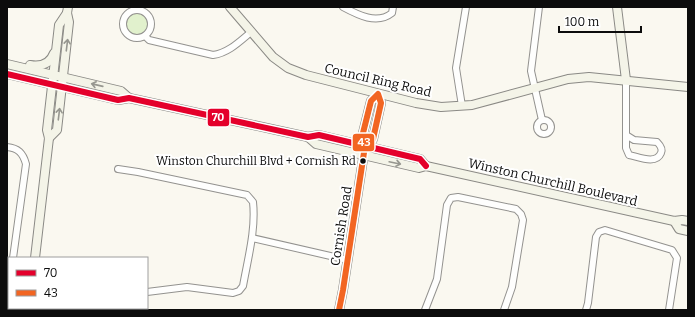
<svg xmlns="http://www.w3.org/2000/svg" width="695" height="317" font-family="Bitter,serif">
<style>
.green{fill:#e1f1cd}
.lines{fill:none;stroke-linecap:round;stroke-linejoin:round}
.street-casing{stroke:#93928f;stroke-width:8}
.secondary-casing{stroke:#8a8985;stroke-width:10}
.street{stroke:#fefefd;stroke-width:6}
.secondary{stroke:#f4f4e8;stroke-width:8}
.bus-1-casing{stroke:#fff;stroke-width:9}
.bus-2-casing{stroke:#fff;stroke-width:9}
.bus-1{stroke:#e4002b;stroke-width:6}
.bus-2{stroke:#f26522;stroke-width:6}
.oneway{stroke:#979790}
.bus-dot{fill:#0c0c0c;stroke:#fff;stroke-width:1.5}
.labels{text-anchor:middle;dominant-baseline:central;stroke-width:4;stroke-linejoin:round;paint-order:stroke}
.bus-label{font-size:12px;fill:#0c0c0c;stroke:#fff;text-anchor:end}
.street-label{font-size:13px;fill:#0c0c0c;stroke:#fff}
.line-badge{stroke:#fff;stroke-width:1.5}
.badge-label{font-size:11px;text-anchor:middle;font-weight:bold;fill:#fff}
</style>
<rect width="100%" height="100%" fill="#faf8f0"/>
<!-- green -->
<circle class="green" cx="137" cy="24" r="11"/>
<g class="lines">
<defs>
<g id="street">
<path d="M343 7C358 15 377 25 392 13L393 7"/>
<polyline points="539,7 531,71 542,120"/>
<circle cx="137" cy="24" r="14"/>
<path d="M145 36 149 40 213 55C228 53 239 42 251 32"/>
<polyline points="462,106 456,68 466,7"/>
<circle cx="544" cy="127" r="7"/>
<path d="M626 135V148L629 155C639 157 656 165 661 153 663 149 661 146 657 142L634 140 626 135V80"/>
<path d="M7 147C18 148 23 153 26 164L13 258"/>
<path d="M118 169 138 172 247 195 253 202C256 229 248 258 243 286L239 291 233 293 187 287 147 292"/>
<polyline points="252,238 348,260"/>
<polyline points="7,293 9,289"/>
<polyline points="425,310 437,279 447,205 451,198 458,197 516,209 521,214 523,220 512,287 504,310"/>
<polyline points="586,310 588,303 596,237 599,232 605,230 672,250 677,258 669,310"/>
</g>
<g id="secondary">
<polyline points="230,7 273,57 288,68 306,75 416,103 441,107 472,105 568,79 589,77 688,87"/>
<polyline points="617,7 626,80"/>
<polyline points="7,64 121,91 129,98"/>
<path d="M30 65C41 67 50 64 54 53"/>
<polyline points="7,74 118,100 129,98 308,137 319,135 420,159 426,166"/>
<polyline points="308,137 316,144 419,168 426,166 674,221 682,220 688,221"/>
<polyline points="49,138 57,130 69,22 67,13 68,7"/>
<polyline points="674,221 679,229 688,231"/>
<polyline points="35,258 49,138 47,130 59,25 67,13"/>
<polyline points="28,310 28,308"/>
<polyline points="339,310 343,290 365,146 362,137 371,101 378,94 381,103 373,139 365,146"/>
</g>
</defs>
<!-- street casing -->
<use href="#street" class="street-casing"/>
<!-- secondary casing -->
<use href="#secondary" class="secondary-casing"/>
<!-- street -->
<use href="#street" class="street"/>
<!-- secondary -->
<use href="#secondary" class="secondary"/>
<defs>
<polyline id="bus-1" points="7,74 118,100 129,98 308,137 319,135 420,159 426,166"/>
<polyline id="bus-2" points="339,310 343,290 365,146 362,137 371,101 378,94 381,103 373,139 365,146"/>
</defs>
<!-- bus-1 casing -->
<use href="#bus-1" class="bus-1-casing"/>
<!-- bus-2 casing -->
<use href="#bus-2" class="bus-2-casing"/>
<!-- bus-1 -->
<use href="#bus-1" class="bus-1"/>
<!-- bus-2 -->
<use href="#bus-2" class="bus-2"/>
</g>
<!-- one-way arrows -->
<defs><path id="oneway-shaft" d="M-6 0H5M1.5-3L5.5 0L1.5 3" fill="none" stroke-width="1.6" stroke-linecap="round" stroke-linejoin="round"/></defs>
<g class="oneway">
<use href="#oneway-shaft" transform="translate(67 45) rotate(-83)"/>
<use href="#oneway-shaft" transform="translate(97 85) rotate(-167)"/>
<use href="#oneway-shaft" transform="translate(59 114) rotate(-83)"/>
<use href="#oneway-shaft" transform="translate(395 163) rotate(12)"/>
</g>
<!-- markers -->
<circle class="bus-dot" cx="363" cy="161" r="3.5"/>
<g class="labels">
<!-- bus labels -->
<g class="bus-label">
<text x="356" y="161">Winston Churchill Blvd + Cornish Rd</text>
</g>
<!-- street labels -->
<g class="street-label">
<text transform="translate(378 80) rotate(13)">Council Ring Road</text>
<text transform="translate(553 182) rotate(13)">Winston Churchill Boulevard</text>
<text transform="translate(341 226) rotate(-81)">Cornish Road</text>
</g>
</g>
<g class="line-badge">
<rect x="207" y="108" width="23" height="19" rx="4" fill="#e4002b"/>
<rect x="352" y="133" width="23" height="19" rx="4" fill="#f26522"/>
</g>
<g class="badge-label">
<text x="218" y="121">70</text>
<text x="364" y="146">43</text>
</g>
<!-- border -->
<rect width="695" height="317" fill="none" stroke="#0c0c0c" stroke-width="16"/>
<!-- legend -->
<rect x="8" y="257" width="140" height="52" fill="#ffffff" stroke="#9e9e9e"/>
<rect x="16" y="270" width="20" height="6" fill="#e4002b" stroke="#9e9e9e"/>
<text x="44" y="277" font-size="12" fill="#0c0c0c">70</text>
<rect x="16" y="290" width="20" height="6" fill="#f26522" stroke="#9e9e9e"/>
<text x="44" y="297" font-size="12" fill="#0c0c0c">43</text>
<!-- scale -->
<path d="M559 26v6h82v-6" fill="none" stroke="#0c0c0c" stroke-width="2"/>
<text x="565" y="26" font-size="12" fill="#0c0c0c" stroke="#ffffff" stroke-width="3" paint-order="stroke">100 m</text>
</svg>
